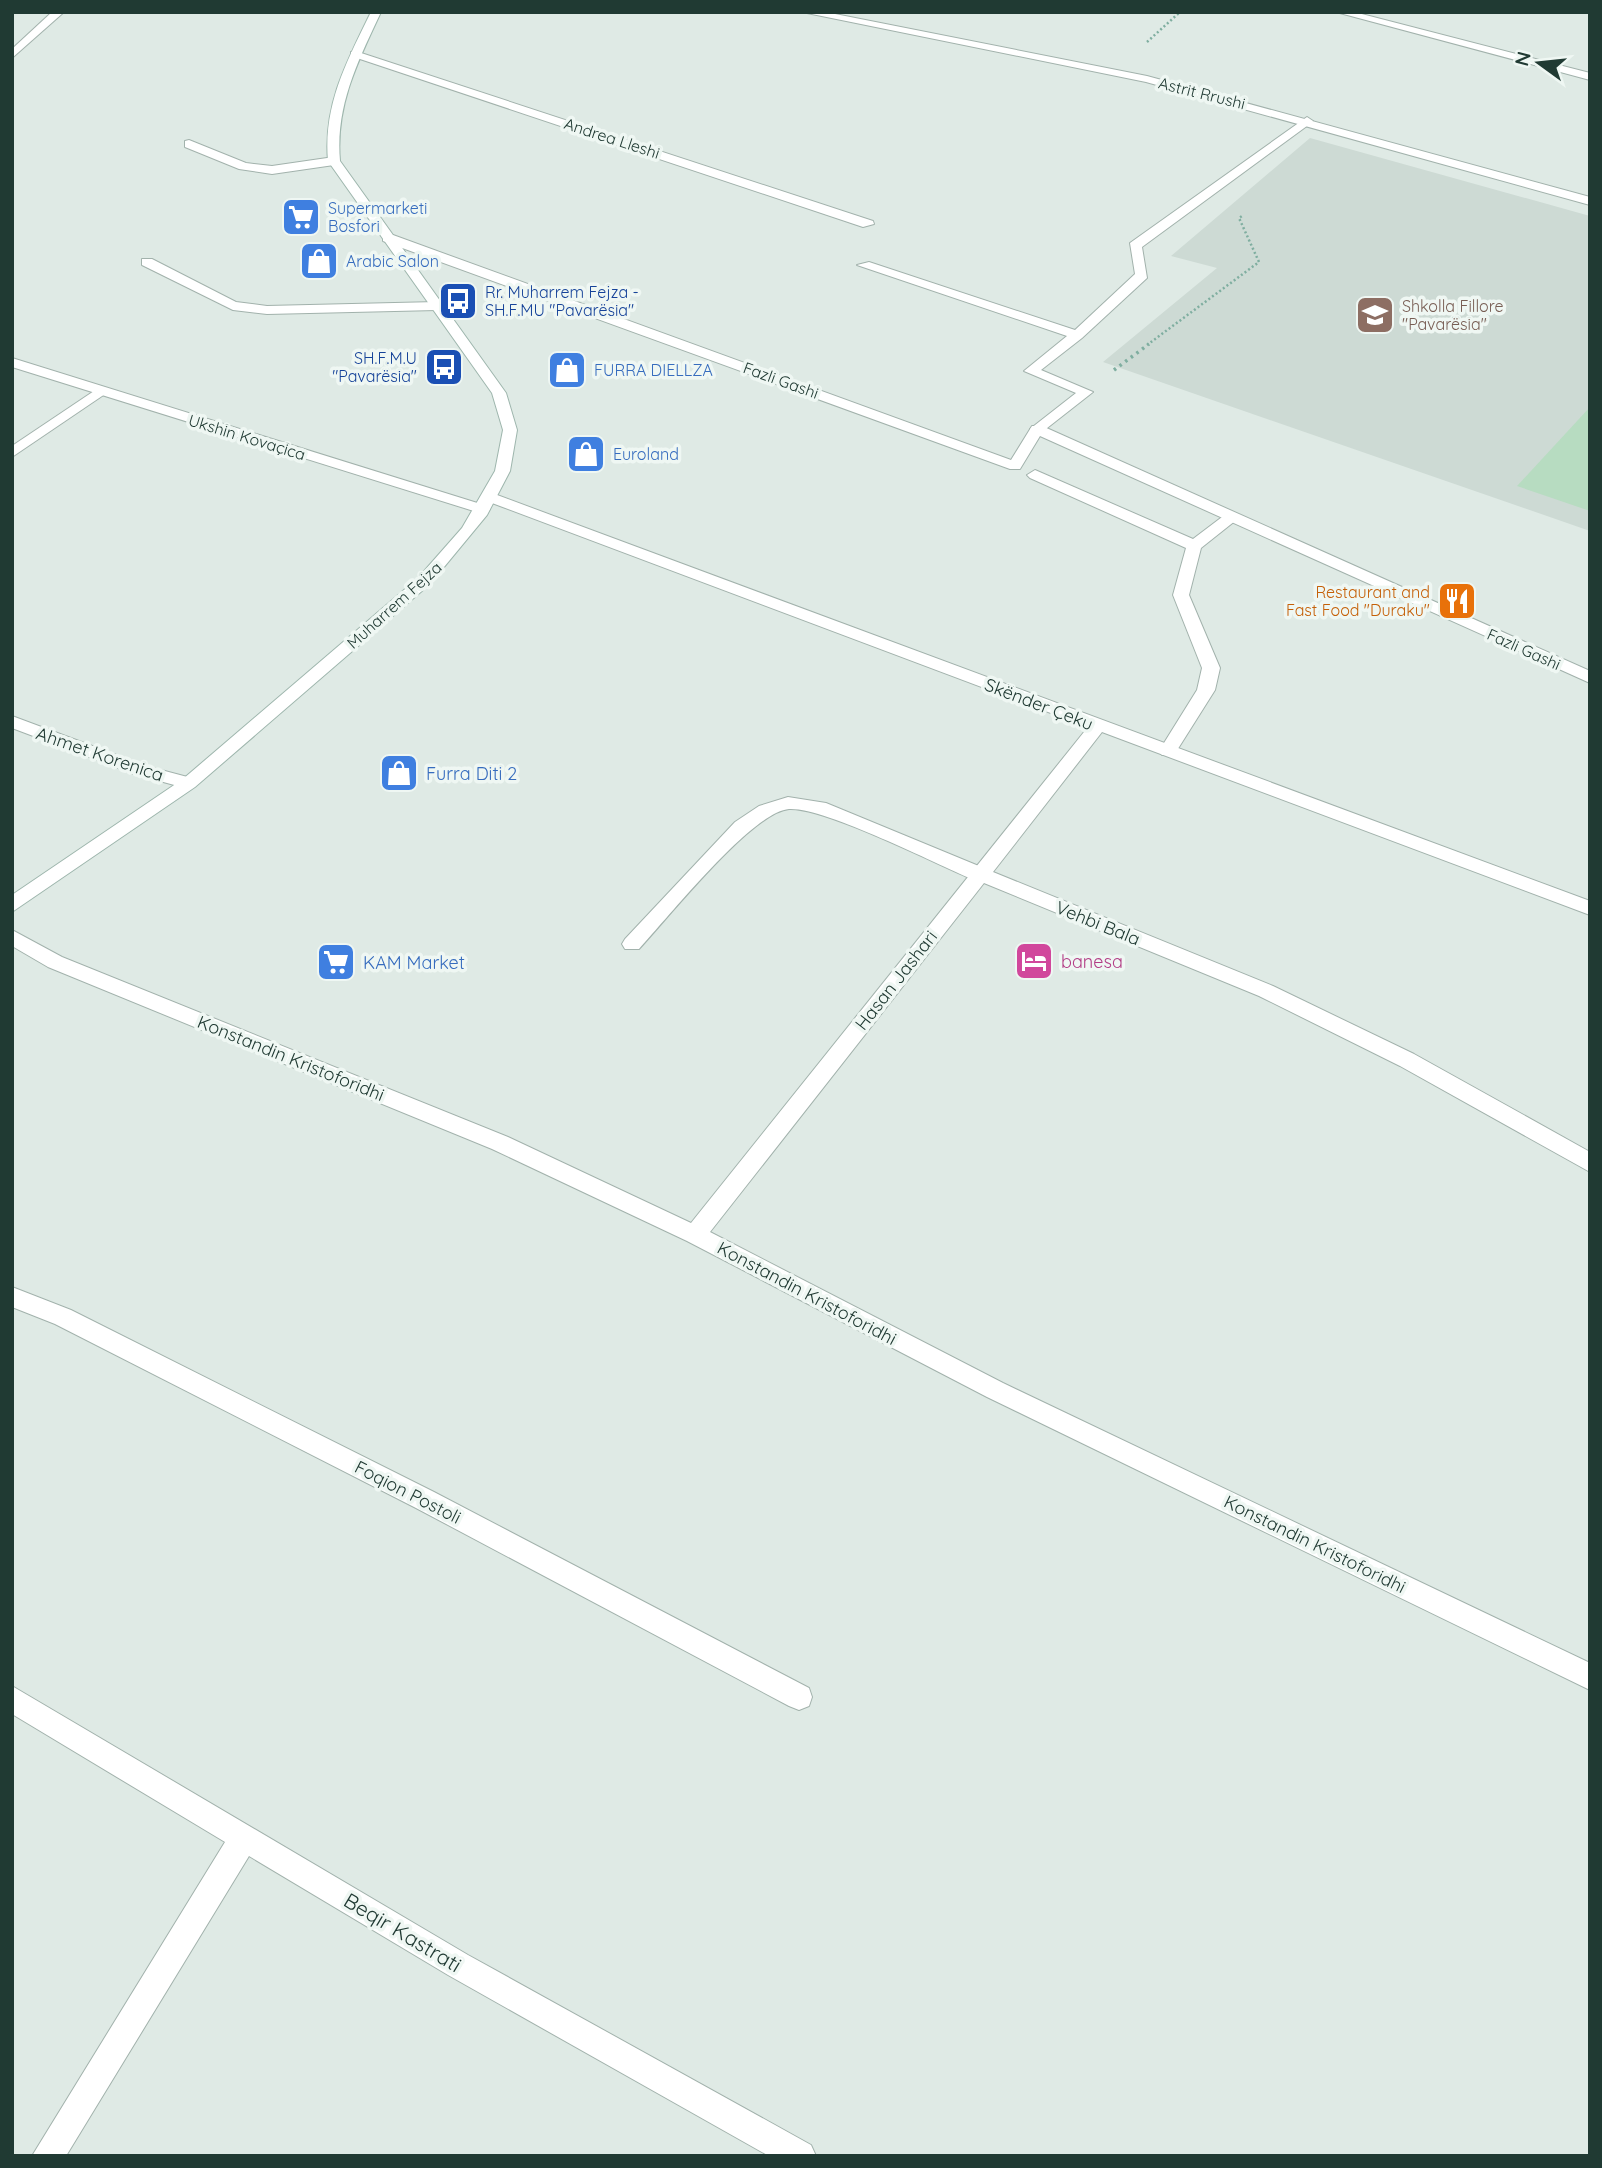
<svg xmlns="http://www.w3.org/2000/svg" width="1602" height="2168" font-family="Quicksand,sans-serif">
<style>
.built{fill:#cddad4}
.green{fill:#b7dcc1}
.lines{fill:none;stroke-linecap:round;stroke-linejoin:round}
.lane-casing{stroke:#a2b2ac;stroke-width:2}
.street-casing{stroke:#a2b2ac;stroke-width:2}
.secondary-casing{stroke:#9eb6ad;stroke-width:2}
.path-far1{stroke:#7faea0;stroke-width:2.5;stroke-dasharray:2 2.5;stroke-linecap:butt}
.path{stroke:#7faea0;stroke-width:3.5;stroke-dasharray:2.5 4.5;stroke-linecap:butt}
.lane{fill:#fff;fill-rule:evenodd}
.street{fill:#fff;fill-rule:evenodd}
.secondary{fill:#fff;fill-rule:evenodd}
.labels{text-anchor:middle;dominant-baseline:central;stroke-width:7;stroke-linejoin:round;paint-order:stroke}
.far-street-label{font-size:16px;fill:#203a33;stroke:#eff7f3}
.far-shop-label{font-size:16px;fill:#366cbe;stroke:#eff7f3;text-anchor:start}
.far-transit-label{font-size:16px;fill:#164399;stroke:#eff7f3;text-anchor:start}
.far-education-label{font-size:16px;fill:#785e54;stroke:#eff7f3;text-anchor:start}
.far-food-label{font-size:16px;fill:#c56008;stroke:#eff7f3;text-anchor:end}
.street-label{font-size:18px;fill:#203a33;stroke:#eff7f3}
.shop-label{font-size:18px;fill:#366cbe;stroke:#eff7f3;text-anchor:start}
.hotel-label{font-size:18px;fill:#b23c85;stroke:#eff7f3;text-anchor:start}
.near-street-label{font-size:21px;fill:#203a33;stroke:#eff7f3}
</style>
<rect width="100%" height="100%" fill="#dfeae5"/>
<!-- built -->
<polygon class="built" points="1310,138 1590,216 1590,531 1103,362 1217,268 1171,256"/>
<!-- green -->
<polygon class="green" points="1590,407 1590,511 1517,486"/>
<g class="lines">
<defs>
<g id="lane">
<polygon points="1307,117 1313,121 1311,123 1142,247 1147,278 1082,338 1041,370 1093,392 1042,432 1032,432 1030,429 1076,393 1024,371 1067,336 857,265 869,262 1075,330 1135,274 1130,243"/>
<polygon points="189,140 246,163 272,166 334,157 340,161 334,165 272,174 239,169 185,147 185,141"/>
<polygon points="100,387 107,391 105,394 12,457 12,446"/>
<polygon points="1035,470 1193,539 1226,514 1232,512 1240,517 1201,548 1189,595 1220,668 1215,690 1174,755 1162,755 1159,751 1197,690 1202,668 1173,595 1186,548 1030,478 1027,475"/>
<path d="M788 797 826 803 986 869 988 874 979 881 972 879C934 863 824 807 789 809 752 812 667 919 639 949H625L622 944 625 939 735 822 759 806Z"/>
<polygon points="12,1287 71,1310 434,1492 809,1688 812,1697 809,1706 799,1710 789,1706 416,1508 55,1324 12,1307"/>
</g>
<g id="street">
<polygon points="52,12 64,12 12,58 12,49"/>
<polygon points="802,12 825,12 1147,76 1590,197 1590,205 1146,82"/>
<polygon points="1336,12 1354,12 1590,73 1590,80"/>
<polygon points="355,51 873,221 874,224 863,227 351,56 351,52"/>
<polygon points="383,235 393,235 1011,460 1032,426 1042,426 1590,671 1590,683 1040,436 1020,469 1010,469 383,241"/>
<polygon points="142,259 152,259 236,302 267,306 437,302 444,306 437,310 267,314 233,310 142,265"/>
<polygon points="12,358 487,506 490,509 487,512 477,512 12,367"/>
<polygon points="489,492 1590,901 1590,915 1102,732 993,872 1273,986 1414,1054 1590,1152 1590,1172 1400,1066 1259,996 984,883 710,1232 1003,1383 1590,1663 1590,1690 987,1397 687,1241 492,1149 48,967 12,946 12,930 62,957 508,1137 691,1223 1088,727 484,500 484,494"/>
<polygon points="12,716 146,766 195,779 198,783 189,789 134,774 12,728"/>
<polygon points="12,1686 468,1955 811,2145 816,2156 769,2156 448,1975 249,1856 66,2156 32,2156 225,1842 12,1714"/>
</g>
<path id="secondary" d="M371 12H381C358 61 335 106 340 161L506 393 517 430 510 471 487 515 430 584 195 787 12 912V895L183 779 418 578 462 528 495 471 503 430 492 393 328 161C323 105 347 61 371 12Z"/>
</defs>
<!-- lane casing -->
<use href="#lane" class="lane-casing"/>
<!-- street casing -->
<use href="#street" class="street-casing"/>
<!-- secondary casing -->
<use href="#secondary" class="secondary-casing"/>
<!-- path-far1 -->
<g class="path-far1">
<polyline points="1147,42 1180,12"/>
<polyline points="1147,345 1259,262 1239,218 1242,216"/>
</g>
<!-- path -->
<polyline class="path" points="1114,370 1149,344"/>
<!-- lane -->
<use href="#lane" class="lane"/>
<!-- street -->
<use href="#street" class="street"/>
<!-- secondary -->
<use href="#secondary" class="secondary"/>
</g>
<!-- icons -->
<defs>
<symbol id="supermarket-square" viewBox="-11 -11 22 22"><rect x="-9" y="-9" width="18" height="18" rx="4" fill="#3f7fe0" stroke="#eff7f3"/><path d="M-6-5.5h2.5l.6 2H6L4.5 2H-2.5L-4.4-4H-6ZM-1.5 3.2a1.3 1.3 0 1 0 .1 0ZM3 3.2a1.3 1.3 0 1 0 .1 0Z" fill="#fff"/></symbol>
<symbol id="shop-square" viewBox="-11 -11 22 22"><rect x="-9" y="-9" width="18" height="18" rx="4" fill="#3f7fe0" stroke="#eff7f3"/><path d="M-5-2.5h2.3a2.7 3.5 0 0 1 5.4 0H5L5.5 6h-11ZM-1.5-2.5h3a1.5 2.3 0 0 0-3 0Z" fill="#fff"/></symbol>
<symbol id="bus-square" viewBox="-11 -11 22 22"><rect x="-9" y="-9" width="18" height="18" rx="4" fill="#1a4fb4" stroke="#eff7f3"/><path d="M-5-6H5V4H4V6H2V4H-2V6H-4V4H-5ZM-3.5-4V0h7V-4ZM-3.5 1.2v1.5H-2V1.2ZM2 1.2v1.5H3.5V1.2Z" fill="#fff"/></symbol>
<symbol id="school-square" viewBox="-11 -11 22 22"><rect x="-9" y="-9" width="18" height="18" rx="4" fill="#8d6e63" stroke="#eff7f3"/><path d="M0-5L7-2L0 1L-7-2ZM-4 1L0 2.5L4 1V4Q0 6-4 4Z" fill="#fff"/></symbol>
<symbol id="restaurant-square" viewBox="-11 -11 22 22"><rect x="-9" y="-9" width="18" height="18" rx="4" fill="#e8710a" stroke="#eff7f3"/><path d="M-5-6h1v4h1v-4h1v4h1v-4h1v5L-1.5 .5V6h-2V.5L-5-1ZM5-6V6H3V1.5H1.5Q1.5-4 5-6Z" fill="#fff"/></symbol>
<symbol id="hotel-square" viewBox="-11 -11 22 22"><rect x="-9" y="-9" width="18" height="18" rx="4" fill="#d1479c" stroke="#eff7f3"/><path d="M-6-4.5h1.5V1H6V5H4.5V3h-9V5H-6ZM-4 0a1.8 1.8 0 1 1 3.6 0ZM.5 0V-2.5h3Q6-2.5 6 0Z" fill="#fff"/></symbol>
</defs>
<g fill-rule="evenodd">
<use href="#supermarket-square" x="279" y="195" width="44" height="44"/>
<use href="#shop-square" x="297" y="239" width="44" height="44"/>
<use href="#bus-square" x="436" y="279" width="44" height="44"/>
<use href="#school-square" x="1353" y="293" width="44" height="44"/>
<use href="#bus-square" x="422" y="345" width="44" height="44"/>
<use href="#shop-square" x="545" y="348" width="44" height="44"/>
<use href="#shop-square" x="564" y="432" width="44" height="44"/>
<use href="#restaurant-square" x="1435" y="579" width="44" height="44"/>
<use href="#shop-square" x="377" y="751" width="44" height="44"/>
<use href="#hotel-square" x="1012" y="939" width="44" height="44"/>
<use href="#supermarket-square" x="314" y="940" width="44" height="44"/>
</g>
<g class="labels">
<!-- far-street labels -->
<g class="far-street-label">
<text transform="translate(1202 93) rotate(14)">Astrit Rrushi</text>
<text transform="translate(612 138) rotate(18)">Andrea Lleshi</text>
<text transform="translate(781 380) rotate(20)">Fazli Gashi</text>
<text transform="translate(247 437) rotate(17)">Ukshin Kovaçica</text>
<text transform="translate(394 605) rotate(-42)">Muharrem Fejza</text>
<text transform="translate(1524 649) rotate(24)">Fazli Gashi</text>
</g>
<!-- far-shop labels -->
<g class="far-shop-label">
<text x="328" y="208">Supermarketi<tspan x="328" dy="18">Bosfori</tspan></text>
<text x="346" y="261">Arabic Salon</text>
<text x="594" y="370">FURRA DIELLZA</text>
<text x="613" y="454">Euroland</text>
</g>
<!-- far-transit labels -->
<g class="far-transit-label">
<text x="485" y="292">Rr. Muharrem Fejza -<tspan x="485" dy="18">SH.F.MU "Pavarësia"</tspan></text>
<text x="417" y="358" text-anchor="end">SH.F.M.U<tspan x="417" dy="18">"Pavarësia"</tspan></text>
</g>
<!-- far-education labels -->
<g class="far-education-label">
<text x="1402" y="306">Shkolla Fillore<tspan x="1402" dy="18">"Pavarësia"</tspan></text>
</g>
<!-- far-food labels -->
<g class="far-food-label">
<text x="1430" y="592">Restaurant and<tspan x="1430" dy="18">Fast Food "Duraku"</tspan></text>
</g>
<!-- street labels -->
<g class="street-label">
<text transform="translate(1039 704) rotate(21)">Skënder Çeku</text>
<text transform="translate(100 754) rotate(19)">Ahmet Korenica</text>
<text transform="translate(1098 923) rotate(22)">Vehbi Bala</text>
<text transform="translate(896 980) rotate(-52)">Hasan Jashari</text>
<text transform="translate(291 1058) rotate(22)">Konstandin Kristoforidhi</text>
<text transform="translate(807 1293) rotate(28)">Konstandin Kristoforidhi</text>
<text transform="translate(408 1492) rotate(27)">Foqion Postoli</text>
<text transform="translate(1315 1544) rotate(26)">Konstandin Kristoforidhi</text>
</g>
<!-- shop labels -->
<g class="shop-label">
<text x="426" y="773">Furra Diti 2</text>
<text x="363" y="962">KAM Market</text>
</g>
<!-- hotel labels -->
<g class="hotel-label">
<text x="1061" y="961">banesa</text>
</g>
<!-- near-street labels -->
<g class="near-street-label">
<text transform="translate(403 1932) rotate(31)">Beqir Kastrati</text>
</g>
</g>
<!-- border -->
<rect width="1602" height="2168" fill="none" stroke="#203a33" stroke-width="28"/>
<!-- north arrow -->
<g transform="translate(1539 63) rotate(285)" stroke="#eff7f3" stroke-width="5" paint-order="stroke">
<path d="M0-5L12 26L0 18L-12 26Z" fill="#203a33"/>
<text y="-10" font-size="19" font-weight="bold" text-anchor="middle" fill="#203a33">N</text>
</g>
</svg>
